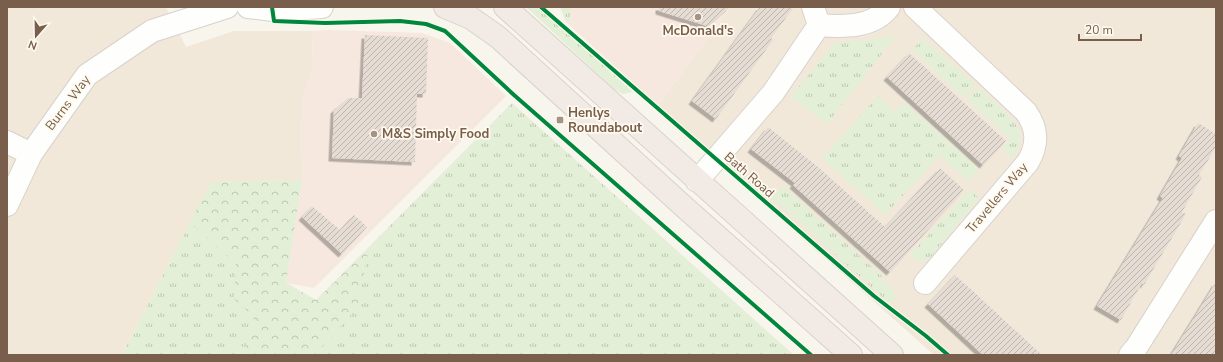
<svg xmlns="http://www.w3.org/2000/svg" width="1223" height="362" font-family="'Nunito Sans',sans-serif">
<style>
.residential{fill:#f1e8da}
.commercial{fill:#f6e8de}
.grass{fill:url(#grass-tufts)}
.forest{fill:url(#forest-crowns)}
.building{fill:url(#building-hatch);filter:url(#shadow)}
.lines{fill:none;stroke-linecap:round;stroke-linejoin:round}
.minor-casing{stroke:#d7d2cb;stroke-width:24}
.highway-casing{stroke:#dad1ca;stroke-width:24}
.minor{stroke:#fefefc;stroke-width:22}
.highway{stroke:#f1eae5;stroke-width:22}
.cycleway-casing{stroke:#fffaef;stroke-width:6}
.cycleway{stroke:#00873e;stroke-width:4}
.poi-dot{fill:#a59384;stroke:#fffaef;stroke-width:1.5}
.labels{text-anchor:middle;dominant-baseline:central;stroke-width:3.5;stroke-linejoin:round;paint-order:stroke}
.poi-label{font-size:13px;font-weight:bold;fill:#785e4b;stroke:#fffaef;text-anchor:start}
.street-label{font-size:13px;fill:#785e4b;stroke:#fffaef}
</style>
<defs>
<pattern id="grass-tufts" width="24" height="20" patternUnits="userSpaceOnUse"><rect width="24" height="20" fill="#e3f0d7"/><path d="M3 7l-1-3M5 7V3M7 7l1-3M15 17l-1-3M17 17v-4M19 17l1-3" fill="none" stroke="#bdc6b0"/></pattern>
<pattern id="forest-crowns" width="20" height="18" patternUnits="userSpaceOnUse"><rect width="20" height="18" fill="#e3f0d7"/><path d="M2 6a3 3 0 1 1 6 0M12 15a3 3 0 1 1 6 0" fill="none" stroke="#bdc6b0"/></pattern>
<pattern id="building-hatch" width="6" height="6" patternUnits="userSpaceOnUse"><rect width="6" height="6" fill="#e5ddd4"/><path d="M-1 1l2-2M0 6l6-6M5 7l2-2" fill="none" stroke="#beb6ae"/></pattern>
<filter id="shadow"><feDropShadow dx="-3.5" dy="3.5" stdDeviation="0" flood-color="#0004"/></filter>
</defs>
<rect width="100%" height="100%" fill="#f8f5ed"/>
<!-- residential -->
<g class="residential">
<polygon points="7,7 166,7 186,47 234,31 312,31 313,69 301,103 302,180 211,182 122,355 7,355"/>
<polygon points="731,7 1216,7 1216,355 934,355 656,108"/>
</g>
<!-- commercial -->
<g class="commercial">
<polygon points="560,7 731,7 658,105 566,22"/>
<polygon points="329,30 422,33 450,43 506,96 314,288 286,283 302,180 301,103 313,69 312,31"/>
</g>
<!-- grass -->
<g class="grass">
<polygon points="526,7 537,7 633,92 623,94 614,89"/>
<polygon points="560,7 570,7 570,20 566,22"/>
<polygon points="895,37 827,124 791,96 835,43"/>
<polygon points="923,38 975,85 964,97 912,50"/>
<path d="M978 87C989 98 1015 118 1020 132 1022 141 1017 151 1012 159L1002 149 1010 139 967 99Z"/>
<polygon points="878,96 895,112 904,102 979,169 968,181 939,156 885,215 822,158"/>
<polygon points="512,103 794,355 122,355 211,182 302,180 286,283 316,300"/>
<polygon points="783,186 882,276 881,278 896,292 894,300 890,304 772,197"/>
<path d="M969 190 979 198 929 259C921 262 916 261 909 256Z"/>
</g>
<!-- forest -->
<polygon class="forest" points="302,180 286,283 316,300 369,248 357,308 315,355 247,355 244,352 254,317 234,299 236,264 190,222 211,182"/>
<!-- building -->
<g class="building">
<polygon points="659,7 730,7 707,26 659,11"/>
<polygon points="760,7 794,7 771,38 773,40 716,119 692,101"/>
<polygon points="365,35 428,38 426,94 417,94 415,162 332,158 334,110 348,98 362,98"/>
<polygon points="909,53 1006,141 983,165 887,77"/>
<polygon points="1198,123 1216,134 1216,147 1199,175 1202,177 1182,212 1186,214 1144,285 1142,283 1121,320 1097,306 1163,198 1160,196 1182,158 1179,156"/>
<polygon points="768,127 818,167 885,227 940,168 964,190 890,272 793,185 795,183 751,149"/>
<polygon points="312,206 340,230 354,215 367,227 342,254 302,217"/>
<polygon points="955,275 976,294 1042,355 983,355 928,304"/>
<polygon points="1216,282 1216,355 1171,355 1197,313"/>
</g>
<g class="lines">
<defs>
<g id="minor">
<polyline points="248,7 273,10 322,7"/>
<path d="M915 7 1026 112C1038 129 1038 145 1028 162L925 283"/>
<path d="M819 25C843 27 873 28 889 7"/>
<polyline points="7,142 31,154"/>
<polyline points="697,181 773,93 819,25 813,7"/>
<polyline points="7,205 31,154 87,75 152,31 227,7"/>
<polyline points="1130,355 1136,348 1216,221"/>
</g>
<g id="highway">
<polyline points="445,7 471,18 498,37 682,205 851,355"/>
<polyline points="505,7 892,355"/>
</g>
</defs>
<!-- minor casing -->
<use href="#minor" class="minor-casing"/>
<!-- highway casing -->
<use href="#highway" class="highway-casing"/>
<!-- minor -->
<use href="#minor" class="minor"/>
<!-- highway -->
<use href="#highway" class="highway"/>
<defs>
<g id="cycleway">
<polyline points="272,7 274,21 325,23 400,21 426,24 445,31 514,95 811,355"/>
<polyline points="541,7 874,296 926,336 948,355"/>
</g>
</defs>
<!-- cycleway casing -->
<use href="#cycleway" class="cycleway-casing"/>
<!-- cycleway -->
<use href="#cycleway" class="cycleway"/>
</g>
<!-- markers -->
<g class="poi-dot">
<circle cx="698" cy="17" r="4"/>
<rect x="556" y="116" width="8" height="8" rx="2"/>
<circle cx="374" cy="134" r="4"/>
</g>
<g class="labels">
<!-- poi labels -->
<g class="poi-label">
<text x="698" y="31" text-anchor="middle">McDonald's</text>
<text x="568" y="113">Henlys<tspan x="568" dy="15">Roundabout</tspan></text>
<text x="382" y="134">M&amp;S Simply Food</text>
</g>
<!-- street labels -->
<g class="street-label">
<text transform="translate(68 103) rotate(-53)">Burns Way</text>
<text transform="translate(749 175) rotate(41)">Bath Road</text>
<text transform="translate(997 198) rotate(-50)">Travellers Way</text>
</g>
</g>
<!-- border -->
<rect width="1223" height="362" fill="none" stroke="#785e4b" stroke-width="16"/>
<!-- north arrow -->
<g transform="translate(36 36) rotate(200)" stroke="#fffaef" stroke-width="3" paint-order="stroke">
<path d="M0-3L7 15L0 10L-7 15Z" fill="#785e4b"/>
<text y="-6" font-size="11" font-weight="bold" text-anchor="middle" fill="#785e4b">N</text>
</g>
<!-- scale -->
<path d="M1079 34v6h62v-6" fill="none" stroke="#785e4b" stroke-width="2"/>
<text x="1085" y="34" font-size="12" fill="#785e4b" stroke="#fffaef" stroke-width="3" paint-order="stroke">20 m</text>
</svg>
